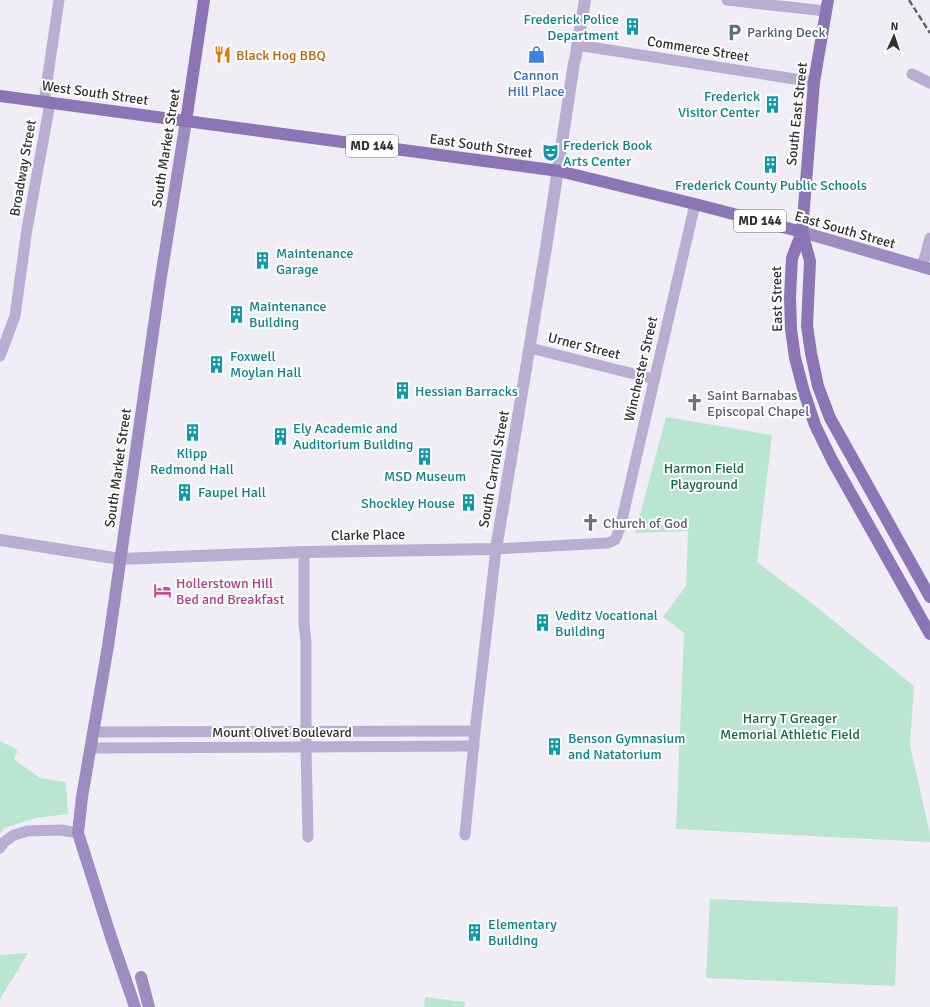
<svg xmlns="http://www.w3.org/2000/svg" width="930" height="1007" font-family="Signika,sans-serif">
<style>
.green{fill:#bae5d0}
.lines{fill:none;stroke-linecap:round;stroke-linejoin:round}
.minor{stroke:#b9add1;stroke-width:11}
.tertiary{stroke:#b9add1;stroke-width:12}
.secondary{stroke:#9e8cc1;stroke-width:12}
.primary{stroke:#8b75b5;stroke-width:12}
.rail{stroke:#656368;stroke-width:2.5;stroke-dasharray:6 3;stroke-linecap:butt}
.labels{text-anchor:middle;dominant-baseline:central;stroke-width:4;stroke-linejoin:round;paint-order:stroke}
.shield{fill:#fff;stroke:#706f71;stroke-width:1}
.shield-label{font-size:13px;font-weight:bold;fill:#323134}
.culture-label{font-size:14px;fill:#0d838f;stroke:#fff;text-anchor:start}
.service-label{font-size:14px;fill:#4e5e75;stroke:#fff;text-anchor:start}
.street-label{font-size:14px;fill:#323134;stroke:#fff}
.food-label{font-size:14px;fill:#c56008;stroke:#fff;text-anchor:start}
.shop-label{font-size:14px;fill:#366cbe;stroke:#fff}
.worship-label{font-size:14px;fill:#5b616d;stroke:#fff;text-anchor:start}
.park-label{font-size:14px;fill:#19664a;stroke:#fff}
.hotel-label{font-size:14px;fill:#b23c85;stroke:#fff;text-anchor:start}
</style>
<rect width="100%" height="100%" fill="#f1edf7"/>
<!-- green -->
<g class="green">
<polygon points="666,417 772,435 757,562 814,605 914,686 910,745 930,834 930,842 676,829 684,633 663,617 686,586 688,531 635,533"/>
<polygon points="0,741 18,750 14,759 40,778 66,782 68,814 36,818 4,828 0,834"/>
<polygon points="710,899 898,907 895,986 706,978"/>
<polygon points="28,953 0,999 0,955"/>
<polygon points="425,997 465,1002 464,1007 424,1007"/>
</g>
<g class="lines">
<!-- minor -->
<g class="minor">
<polyline points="727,0 825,11"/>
<polyline points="577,45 814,82"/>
<polyline points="912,74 930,83"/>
<polyline points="44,102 59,0"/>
<polyline points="922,267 930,238"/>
<polyline points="530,348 654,379"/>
<polyline points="0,356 15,316 27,229 50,103"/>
<polyline points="304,552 304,623 306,642 306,746 308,837"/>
<polyline points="93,732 475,731"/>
<polyline points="91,748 474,746"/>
<polyline points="465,835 475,731 496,549 608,543 615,540 620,528 695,204"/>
<polyline points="0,848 4,842 14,835 28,831 61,830 78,833"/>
</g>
<!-- tertiary -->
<g class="tertiary">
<polyline points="575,60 585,0"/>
<polyline points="0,540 120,559 304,552 496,549 546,248 574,63"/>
</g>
<!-- secondary -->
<g class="secondary">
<polyline points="802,232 930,269"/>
<polyline points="141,977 149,1007"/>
<polyline points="135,1007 111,937 78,833 82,797 108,646 160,283 186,121"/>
</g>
<!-- primary -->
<g class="primary">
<polyline points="828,0 814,82 802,232 792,258 790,297 791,329 795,358 804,392 815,425 832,460 930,634"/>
<polyline points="0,96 559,171 695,204 802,232"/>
<polyline points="186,121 204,0"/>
<polyline points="802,232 810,261 807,326 811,353 818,386 830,418 930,597"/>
</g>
<!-- rail -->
<polyline class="rail" points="909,0 930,33"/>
</g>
<!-- icons -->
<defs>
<symbol id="building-bare" viewBox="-9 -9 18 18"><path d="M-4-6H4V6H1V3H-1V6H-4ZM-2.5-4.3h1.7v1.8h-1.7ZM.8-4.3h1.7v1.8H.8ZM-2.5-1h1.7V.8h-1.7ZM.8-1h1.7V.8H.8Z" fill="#0f9aa8" stroke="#fff" stroke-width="2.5" paint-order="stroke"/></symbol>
<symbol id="parking-bare" viewBox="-9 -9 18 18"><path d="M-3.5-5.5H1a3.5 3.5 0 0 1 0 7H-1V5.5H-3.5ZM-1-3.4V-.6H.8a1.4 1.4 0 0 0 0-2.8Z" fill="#5c6f8a" stroke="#fff" stroke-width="2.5" paint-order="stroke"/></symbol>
<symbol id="restaurant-bare" viewBox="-9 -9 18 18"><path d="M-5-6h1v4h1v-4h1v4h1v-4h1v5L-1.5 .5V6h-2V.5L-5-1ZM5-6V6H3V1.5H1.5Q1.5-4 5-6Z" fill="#e8710a" stroke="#fff" stroke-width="2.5" paint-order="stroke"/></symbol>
<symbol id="shop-bare" viewBox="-9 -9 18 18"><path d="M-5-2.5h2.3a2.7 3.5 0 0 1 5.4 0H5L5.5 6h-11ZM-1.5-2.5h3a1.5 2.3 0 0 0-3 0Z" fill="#3f7fe0" stroke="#fff" stroke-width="2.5" paint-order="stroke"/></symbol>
<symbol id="theatre-bare" viewBox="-9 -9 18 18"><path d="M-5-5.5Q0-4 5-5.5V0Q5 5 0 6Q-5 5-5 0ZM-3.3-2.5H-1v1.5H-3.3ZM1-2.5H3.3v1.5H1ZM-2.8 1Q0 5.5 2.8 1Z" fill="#0f9aa8" stroke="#fff" stroke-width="2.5" paint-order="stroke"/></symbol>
<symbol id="church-bare" viewBox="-9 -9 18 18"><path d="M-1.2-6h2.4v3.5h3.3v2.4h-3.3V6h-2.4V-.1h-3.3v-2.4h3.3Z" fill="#6b7280" stroke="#fff" stroke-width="2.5" paint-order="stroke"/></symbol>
<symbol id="hotel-bare" viewBox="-9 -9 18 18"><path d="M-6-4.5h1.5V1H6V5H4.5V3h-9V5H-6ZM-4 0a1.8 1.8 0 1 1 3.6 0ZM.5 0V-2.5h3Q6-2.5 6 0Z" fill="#d1479c" stroke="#fff" stroke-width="2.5" paint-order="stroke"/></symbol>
</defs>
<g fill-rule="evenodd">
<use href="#building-bare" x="620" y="14" width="25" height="25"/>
<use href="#parking-bare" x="722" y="20" width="25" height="25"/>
<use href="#restaurant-bare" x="210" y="42" width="25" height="25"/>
<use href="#shop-bare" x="524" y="42" width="25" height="25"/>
<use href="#building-bare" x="760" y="92" width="25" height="25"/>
<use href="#theatre-bare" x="538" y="140" width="25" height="25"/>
<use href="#building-bare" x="758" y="152" width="25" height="25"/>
<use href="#building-bare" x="250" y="248" width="25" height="25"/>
<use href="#building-bare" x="224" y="302" width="25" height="25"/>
<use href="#building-bare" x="204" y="352" width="25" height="25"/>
<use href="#building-bare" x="390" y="378" width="25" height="25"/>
<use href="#church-bare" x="682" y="390" width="25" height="25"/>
<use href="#building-bare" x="180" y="420" width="25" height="25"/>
<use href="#building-bare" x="268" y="424" width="25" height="25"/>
<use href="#building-bare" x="412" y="444" width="25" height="25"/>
<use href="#building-bare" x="172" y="480" width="25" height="25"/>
<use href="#building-bare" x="456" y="490" width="25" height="25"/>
<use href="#church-bare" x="578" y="510" width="25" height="25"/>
<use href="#hotel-bare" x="150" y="578" width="25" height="25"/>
<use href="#building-bare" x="530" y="610" width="25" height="25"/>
<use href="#building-bare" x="542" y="734" width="25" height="25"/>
<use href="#building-bare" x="462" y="920" width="25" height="25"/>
</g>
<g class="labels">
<!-- shield labels -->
<g class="shield">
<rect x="346" y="135" width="52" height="22" rx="3"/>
<rect x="734" y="210" width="52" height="22" rx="3"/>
</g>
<g class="shield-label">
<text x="372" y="146">MD 144</text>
<text x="760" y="221">MD 144</text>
</g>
<!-- culture labels -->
<g class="culture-label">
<text x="619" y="19" text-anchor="end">Frederick Police<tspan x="619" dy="16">Department</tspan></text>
<text x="760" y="96" text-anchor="end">Frederick<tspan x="760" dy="16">Visitor Center</tspan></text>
<text x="563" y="145">Frederick Book<tspan x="563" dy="16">Arts Center</tspan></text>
<text x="771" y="185" text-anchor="middle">Frederick County Public Schools</text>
<text x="276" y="253">Maintenance<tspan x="276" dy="16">Garage</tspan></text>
<text x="249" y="306">Maintenance<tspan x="249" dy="16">Building</tspan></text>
<text x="230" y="356">Foxwell<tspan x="230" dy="16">Moylan Hall</tspan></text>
<text x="415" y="391">Hessian Barracks</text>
<text x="293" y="428">Ely Academic and<tspan x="293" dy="16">Auditorium Building</tspan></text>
<text x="192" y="453" text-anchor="middle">Klipp<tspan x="192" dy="16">Redmond Hall</tspan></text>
<text x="425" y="476" text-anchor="middle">MSD Museum</text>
<text x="198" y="492">Faupel Hall</text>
<text x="455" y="503" text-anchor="end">Shockley House</text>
<text x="555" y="615">Veditz Vocational<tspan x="555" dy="16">Building</tspan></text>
<text x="568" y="738">Benson Gymnasium<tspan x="568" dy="16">and Natatorium</tspan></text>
<text x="488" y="924">Elementary<tspan x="488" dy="16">Building</tspan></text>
</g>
<!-- service labels -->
<g class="service-label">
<text x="747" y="32">Parking Deck</text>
</g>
<!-- street labels -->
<g class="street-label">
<text transform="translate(698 49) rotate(9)">Commerce Street</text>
<text transform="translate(95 93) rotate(8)">West South Street</text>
<text transform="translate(797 114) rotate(-84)">South East Street</text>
<text transform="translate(481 146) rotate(8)">East South Street</text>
<text transform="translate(166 148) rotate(-81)">South Market Street</text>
<text transform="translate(23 168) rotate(-80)">Broadway Street</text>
<text transform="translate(845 230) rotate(16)">East South Street</text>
<text transform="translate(777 299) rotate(-91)">East Street</text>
<text transform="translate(584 346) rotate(14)">Urner Street</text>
<text transform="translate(641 369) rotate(-77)">Winchester Street</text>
<text transform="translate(118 468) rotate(-82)">South Market Street</text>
<text transform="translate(494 469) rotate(-80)">South Carroll Street</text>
<text transform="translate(368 535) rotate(-1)">Clarke Place</text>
<text x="282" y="732">Mount Olivet Boulevard</text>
</g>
<!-- food labels -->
<g class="food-label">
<text x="236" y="55">Black Hog BBQ</text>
</g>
<!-- shop labels -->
<g class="shop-label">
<text x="536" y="75">Cannon<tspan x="536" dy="16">Hill Place</tspan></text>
</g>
<!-- worship labels -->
<g class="worship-label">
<text x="707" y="395">Saint Barnabas<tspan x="707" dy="16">Episcopal Chapel</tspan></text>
<text x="603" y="523">Church of God</text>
</g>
<!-- park labels -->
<g class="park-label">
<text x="704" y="468">Harmon Field<tspan x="704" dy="16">Playground</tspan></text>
<text x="790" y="718">Harry T Greager<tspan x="790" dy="16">Memorial Athletic Field</tspan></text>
</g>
<!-- hotel labels -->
<g class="hotel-label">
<text x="176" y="583">Hollerstown Hill<tspan x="176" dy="16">Bed and Breakfast</tspan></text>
</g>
</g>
<!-- north arrow -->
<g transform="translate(894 36) rotate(3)" stroke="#ffffff" stroke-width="3" paint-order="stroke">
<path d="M0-3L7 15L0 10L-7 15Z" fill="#323134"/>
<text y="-6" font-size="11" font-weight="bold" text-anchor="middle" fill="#323134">N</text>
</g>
</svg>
